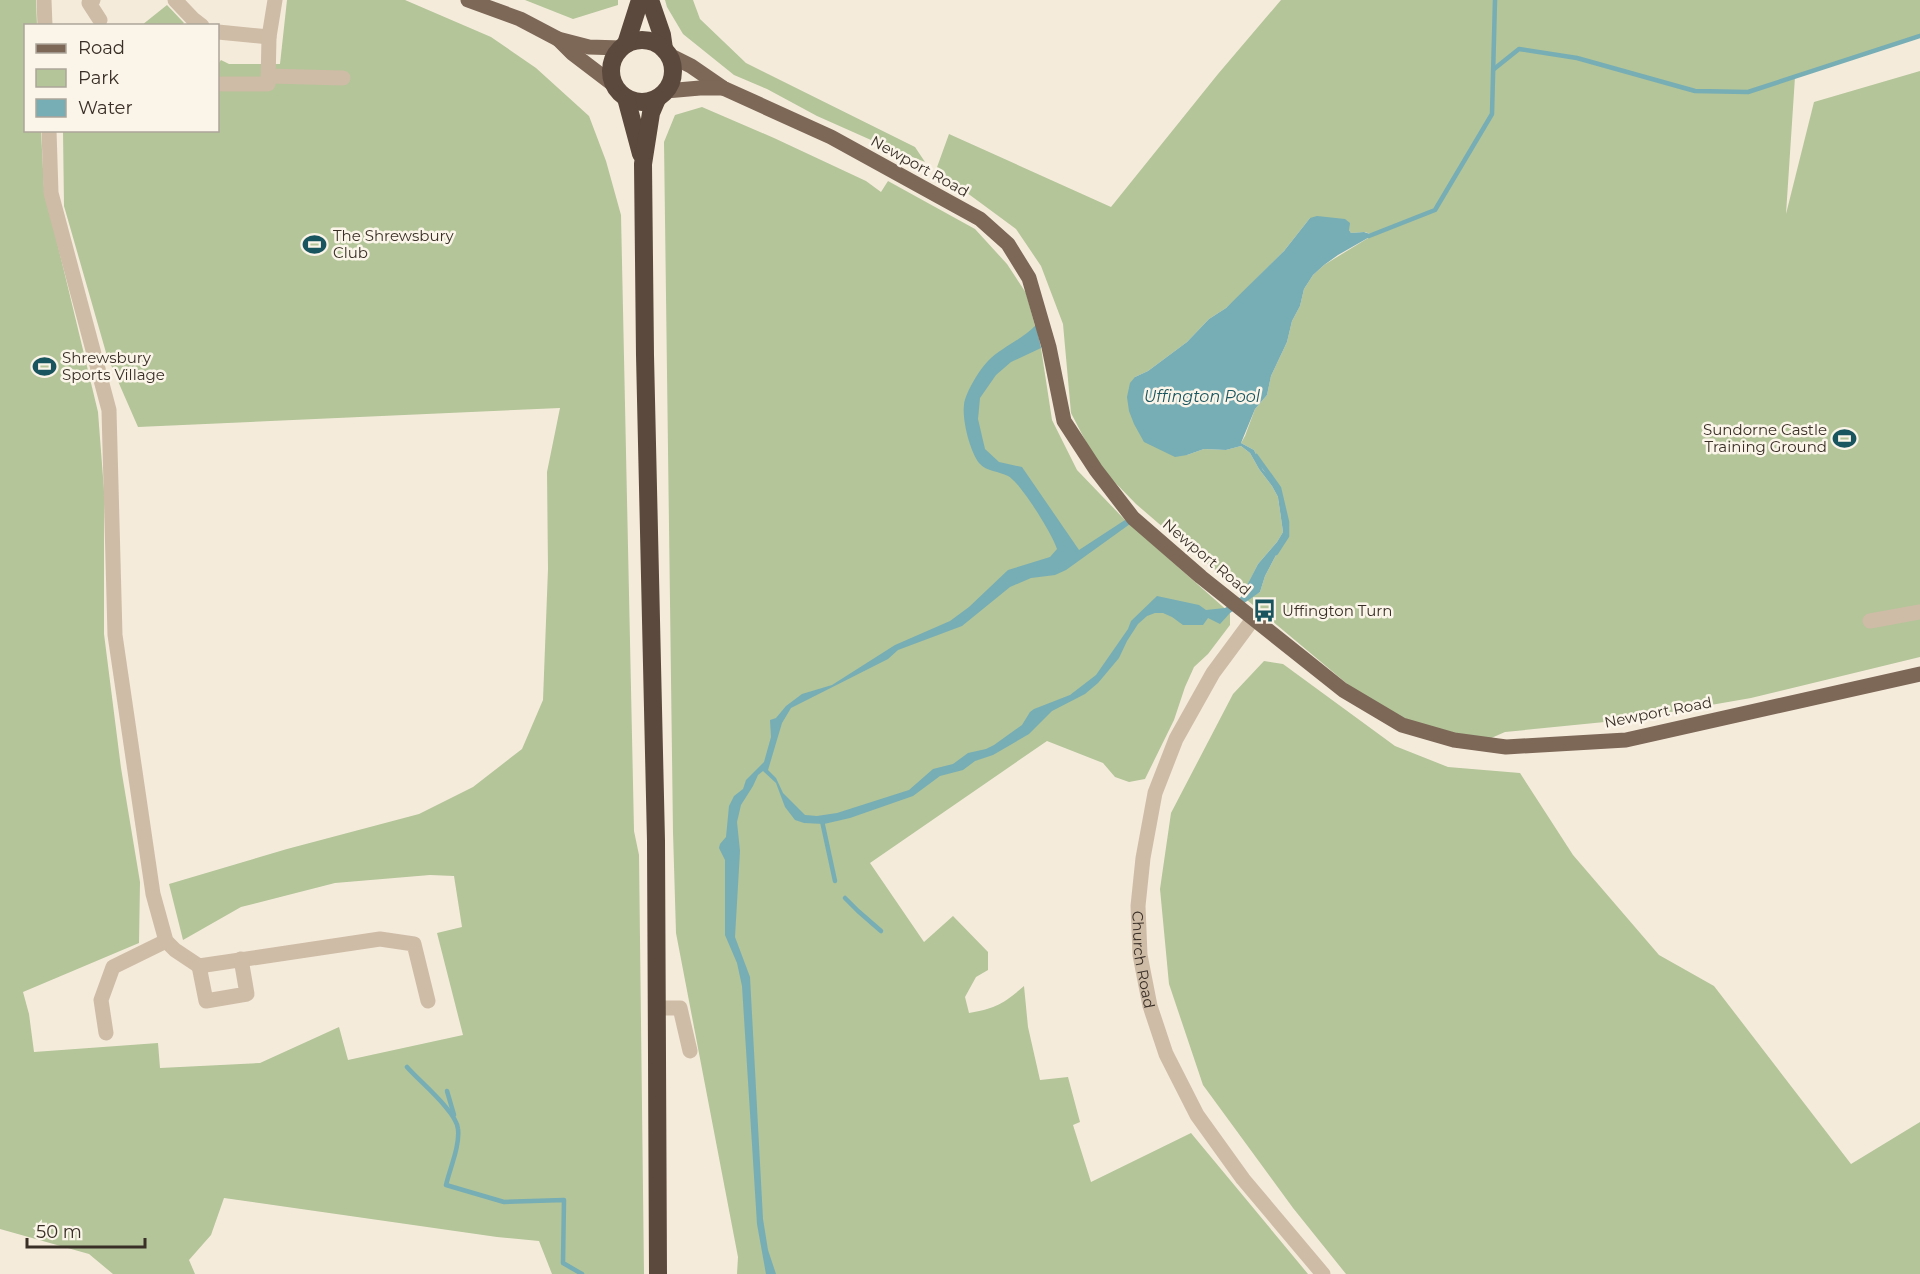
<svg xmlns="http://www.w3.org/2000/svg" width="1920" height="1274" font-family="Montserrat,sans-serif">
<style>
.green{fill:#b3c599}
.water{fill:#77adb5}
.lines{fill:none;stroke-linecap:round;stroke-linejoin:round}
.stream{stroke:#77adb5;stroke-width:4.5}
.minor{stroke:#cebca6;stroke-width:15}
.major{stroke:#7d6757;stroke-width:15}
.highway{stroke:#5b493d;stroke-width:18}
.labels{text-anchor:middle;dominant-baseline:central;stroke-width:5;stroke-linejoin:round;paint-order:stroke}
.street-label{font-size:15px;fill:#392f27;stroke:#fbf4e8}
.poi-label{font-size:15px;fill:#392f27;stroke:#fbf4e8;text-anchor:start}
.water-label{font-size:16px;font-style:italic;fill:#18555f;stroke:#fbf4e8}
</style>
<rect width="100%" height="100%" fill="#f5ebdb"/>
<!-- green -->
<g class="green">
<polygon points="0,0 36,0 37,25 26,26 26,130 41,131 44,188 98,412 104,490 104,634 121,768 140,882 139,943 23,992 29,1014 34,1052 158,1043 160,1068 260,1063 339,1027 348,1060 463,1035 437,933 462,927 454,876 430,875 335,883 241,907 183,940 169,884 287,849 419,814 473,787 522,749 543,700 548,569 547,472 560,408 138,427 107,356 64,206 63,131 218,130 218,64 221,60 229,64 280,64 287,0 405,0 491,37 536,68 589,116 606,161 621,215 634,831 639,855 644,1274 552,1274 539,1241 497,1237 224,1198 211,1235 189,1260 195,1274 113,1274 89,1254 0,1229"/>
<polygon points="525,0 618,0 618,5 573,19"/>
<polygon points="665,0 693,0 700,19 746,63 915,147 925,162 880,144 817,116 767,89 734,75 683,34 667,7"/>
<polygon points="1281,0 1920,0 1920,36 1795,77 1786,214 1814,102 1920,71 1920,657 1751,698 1625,720 1505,732 1489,739 1441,733 1376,708 1247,600 1260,592 1265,576 1285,538 1276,483 1263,470 1254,450 1241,443 1245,436 1255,409 1267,395 1271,376 1287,342 1292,321 1300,306 1304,289 1313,275 1324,265 1373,235 1365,232 1351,233 1349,230 1310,218 1284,251 1237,298 1226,308 1209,319 1187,342 1148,371 1135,377 1187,455 1204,449 1226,450 1241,446 1250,453 1259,469 1272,486 1278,497 1283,532 1277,542 1258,564 1244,592 1186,547 1136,504 1098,465 1071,413 1063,324 1041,266 1016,229 936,170 949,134 1111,207 1218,74"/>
<polygon points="167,5 184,23 181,25 142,25"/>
<path d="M702 107 774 138 866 181 881 192 888 181 975 229 1007 264 1026 293 1041 348 1052 420 1077 470 1125 520 1230 613V625L1208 654 1194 667 1185 687 1174 720 1145 779 1129 782 1115 777 1103 763 1047 741 870 863 924 942 953 916 988 952V970L976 977 965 997 969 1013C994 1009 1005 1003 1024 986L1028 1027 1040 1080 1068 1077 1080 1122 1073 1125 1091 1182 1191 1133 1308 1274H737L738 1257 676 933 673 832 664 142 675 115Z"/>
<polygon points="1264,661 1283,664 1395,746 1448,767 1520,773 1573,855 1659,955 1714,986 1851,1164 1920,1122 1920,1274 1346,1274 1293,1208 1203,1085 1169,984 1160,889 1171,813 1233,694"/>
</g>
<!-- water -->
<path class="water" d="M1317 216 1345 219 1350 223 1349 230 1351 233 1364 232 1373 235 1338 255 1324 265 1313 275 1304 289 1300 306 1292 321 1287 342 1271 376 1267 395 1255 409 1241 443 1254 450 1263 470 1276 483 1287 523 1285 538 1265 576 1260 592 1230 613 1220 624 1208 618 1203 625H1183L1172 617 1163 613H1155L1147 616 1138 624 1127 641 1119 658 1098 683 1085 694 1052 711 1029 734 993 755 975 761 963 770 940 776 913 796 850 818 824 824 804 823 795 820 785 807 776 783 763 771 758 775 753 786 741 805 737 822 740 851 735 937 750 977 763 1219 768 1250 776 1274H766L757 1224 742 986 737 963 725 935V860L719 848 720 844 726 837 729 806 734 796 743 789 746 780 764 762 771 737 770 720 776 718 786 706 802 694 832 685 895 645 950 621 969 607 1008 570 1050 557 1057 549C1053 535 1020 482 1008 476 999 471 987 472 979 463 970 451 962 420 964 405 965 393 980 369 988 361 1002 347 1023 339 1036 325L1041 348 1011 362 996 375 980 398 978 419 985 449 999 462 1022 467 1079 550 1125 520 1130 524 1066 570 1055 575 1031 578 1010 587 962 626 898 650 888 659 791 708 782 723 768 770 776 778 783 793 805 815 817 816 837 813 909 790 933 769 953 764 968 753 986 749 994 745 1022 725 1030 712 1034 709 1070 695 1096 675 1128 629 1131 621 1157 596 1199 605 1206 610 1225 608 1241 597 1258 564 1277 542 1283 532 1278 497 1272 486 1259 469 1250 453 1241 446 1226 450 1204 449 1187 455 1175 457 1144 442 1134 424 1129 411 1127 397 1130 383 1135 377 1148 371 1187 342 1209 319 1226 308 1284 251 1310 218Z"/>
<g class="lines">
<!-- stream -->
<g class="stream">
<polyline points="1494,69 1519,49 1577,58 1695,91 1748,92 1920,36"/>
<polyline points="1369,236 1435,210 1492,114 1495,0"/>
<polyline points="1256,456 1279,488 1287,522 1287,536 1276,553"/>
<polyline points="822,821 835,881"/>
<polyline points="845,898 858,911 881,931"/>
<path d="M407 1067C419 1081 457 1112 458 1129 460 1146 450 1168 446 1185L504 1202 564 1200 563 1263 582 1274"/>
<polyline points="447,1091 454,1115"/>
</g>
<!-- minor -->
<g class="minor">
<polyline points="44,0 45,26"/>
<polyline points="93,0 89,3 100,20"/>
<polyline points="175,0 193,19 202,26"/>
<polyline points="218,32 269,37"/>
<polyline points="269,76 343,78"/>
<polyline points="218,84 268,84 269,37 275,0"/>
<polyline points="49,130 51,193 109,410 115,635 153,894 166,941 175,950 199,966 380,939 414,944 428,1001"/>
<path id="s1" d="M1253 619 1213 673 1176 739 1155 793 1143 858 1138 906 1140 955 1150 1006 1166 1054 1197 1115 1243 1179 1323 1274"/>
<polyline points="1870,621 1920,612"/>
<polyline points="199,966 206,1001 247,994 241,959"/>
<polyline points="657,1008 680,1008 690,1051"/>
<polyline points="106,1033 101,1000 113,967 166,941"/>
</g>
<!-- major -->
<g class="major">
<polyline points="468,0 520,19 558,39 589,47 621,48"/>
<polyline points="558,39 572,53 614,85"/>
<polyline points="669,55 691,66 723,88 831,137 980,219 1008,244 1029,278 1049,347 1064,421 1096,470 1133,518 1201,577 1343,690 1402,725 1454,740 1506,747 1626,740 1920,674"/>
<polyline points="666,91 700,88 723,88"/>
</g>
<!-- highway -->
<g class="highway">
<polyline points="650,0 662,35 664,49"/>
<circle cx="642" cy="71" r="31"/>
<polyline points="626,44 640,0"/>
<polyline points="626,98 641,154"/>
<polyline points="657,99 651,113 643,164 645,355 656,841 658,1274"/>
</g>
</g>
<!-- icons -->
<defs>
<symbol id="stadium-bare" viewBox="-9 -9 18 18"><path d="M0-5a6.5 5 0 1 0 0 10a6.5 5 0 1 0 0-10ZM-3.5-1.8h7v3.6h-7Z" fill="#18555f" stroke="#fbf4e8" stroke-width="2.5" paint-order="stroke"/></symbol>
<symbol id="bus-bare" viewBox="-9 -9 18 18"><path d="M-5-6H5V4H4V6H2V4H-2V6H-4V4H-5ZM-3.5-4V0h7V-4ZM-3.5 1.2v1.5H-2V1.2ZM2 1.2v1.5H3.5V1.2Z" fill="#18555f" stroke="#fbf4e8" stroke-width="2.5" paint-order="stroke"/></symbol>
</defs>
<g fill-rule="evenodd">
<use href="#stadium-bare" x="298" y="228" width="33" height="33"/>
<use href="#stadium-bare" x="28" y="350" width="33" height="33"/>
<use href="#stadium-bare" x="1828" y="422" width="33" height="33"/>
<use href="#bus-bare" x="1248" y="594" width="33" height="33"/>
</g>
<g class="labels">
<!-- street labels -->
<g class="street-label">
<text transform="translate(920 166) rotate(29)">Newport Road</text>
<text transform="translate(1207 557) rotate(40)">Newport Road</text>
<text transform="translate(1658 712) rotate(-11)">Newport Road</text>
<text stroke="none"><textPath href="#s1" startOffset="369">Church Road</textPath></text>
</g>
<!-- poi labels -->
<g class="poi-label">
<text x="333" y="235">The Shrewsbury<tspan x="333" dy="17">Club</tspan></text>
<text x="62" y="357">Shrewsbury<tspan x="62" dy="17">Sports Village</tspan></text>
<text x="1827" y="429" text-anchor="end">Sundorne Castle<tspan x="1827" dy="17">Training Ground</tspan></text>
<text x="1282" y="610">Uffington Turn</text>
</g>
<!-- water labels -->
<g class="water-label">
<text x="1202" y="396">Uffington Pool</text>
</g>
</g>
<!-- legend -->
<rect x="24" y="24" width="195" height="108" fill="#fbf4e8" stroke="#ada59b" stroke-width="1.5"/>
<rect x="36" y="44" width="30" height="9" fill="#7d6757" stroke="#ada59b" stroke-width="1.5"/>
<text x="78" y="54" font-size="18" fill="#392f27">Road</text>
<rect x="36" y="69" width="30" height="18" fill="#b3c599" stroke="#ada59b" stroke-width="1.5"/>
<text x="78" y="84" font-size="18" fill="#392f27">Park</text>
<rect x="36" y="99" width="30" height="18" fill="#77adb5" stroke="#ada59b" stroke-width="1.5"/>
<text x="78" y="114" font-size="18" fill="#392f27">Water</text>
<!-- scale -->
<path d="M27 1238v9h118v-9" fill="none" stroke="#392f27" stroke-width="3"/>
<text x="36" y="1238" font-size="18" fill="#392f27" stroke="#fbf4e8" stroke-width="4.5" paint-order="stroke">50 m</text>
</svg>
